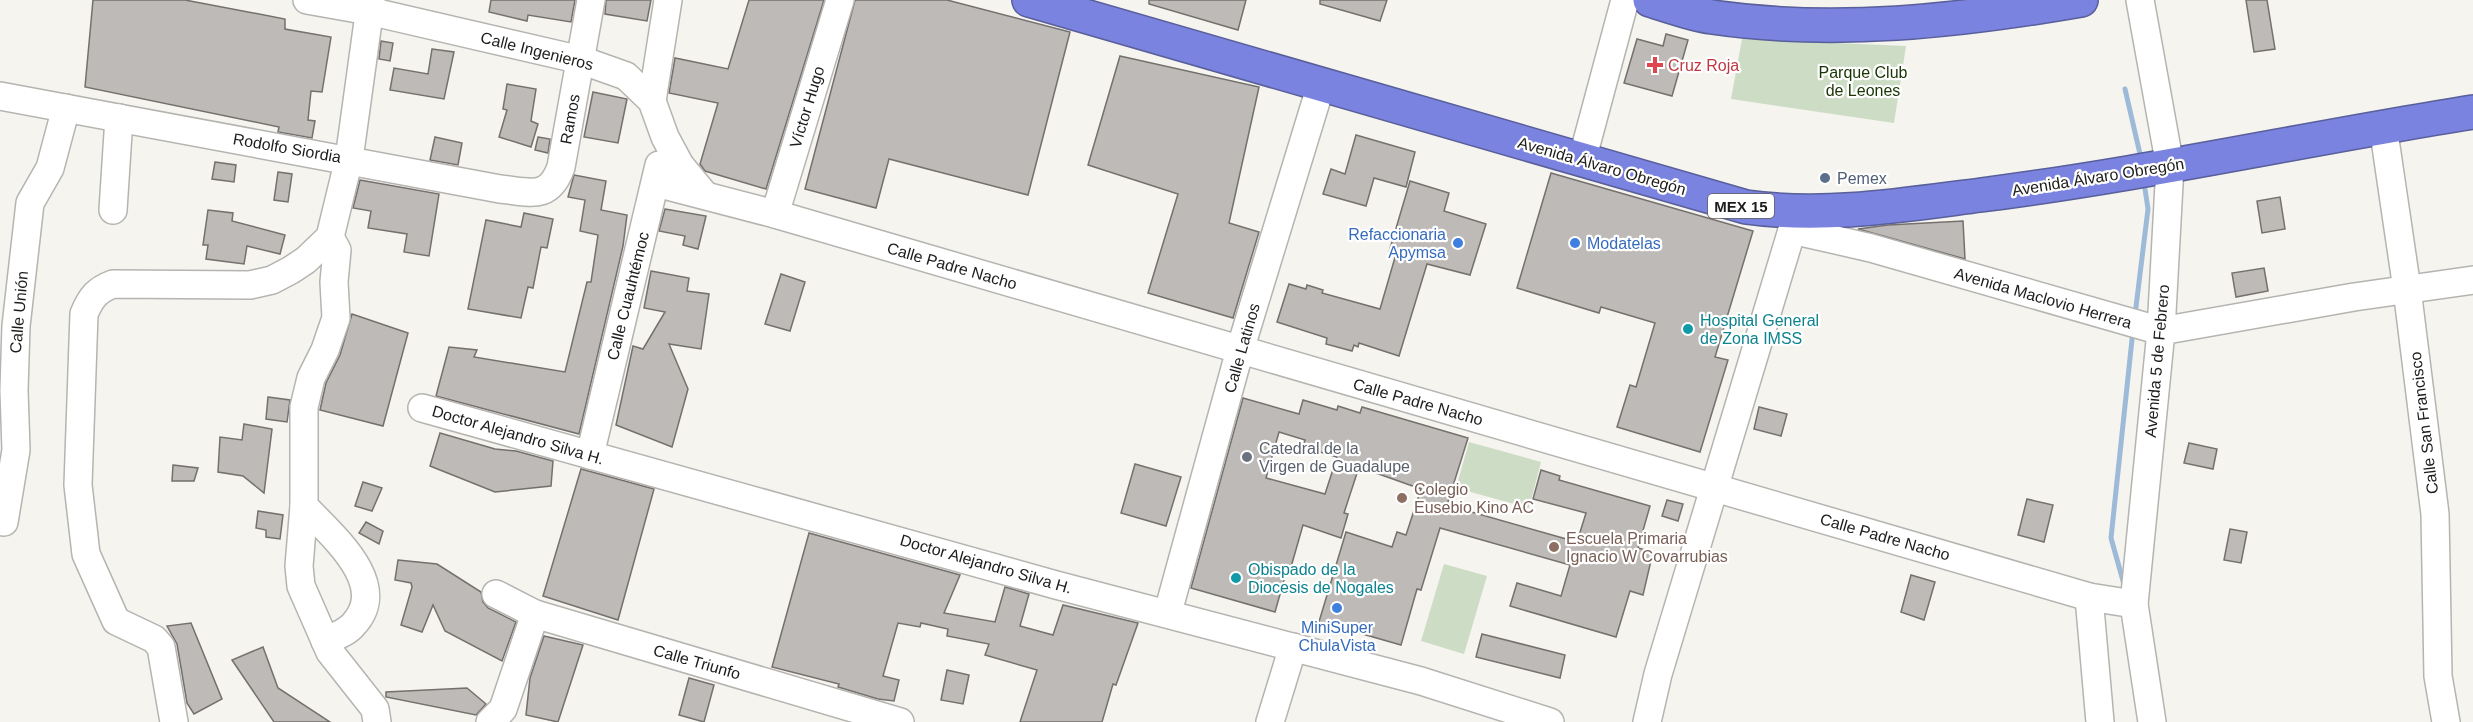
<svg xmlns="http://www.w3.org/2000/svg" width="2473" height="722" font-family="Arial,sans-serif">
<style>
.green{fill:#cddcc5}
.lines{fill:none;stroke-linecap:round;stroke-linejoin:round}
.stream{stroke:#9ebad9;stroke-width:5}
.building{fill:#bebab7;stroke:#74706d;stroke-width:1.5;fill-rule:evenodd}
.minor-casing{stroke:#b5b4b0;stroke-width:30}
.highway-casing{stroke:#595f9a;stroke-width:36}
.minor{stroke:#fff;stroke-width:27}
.highway{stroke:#7a83df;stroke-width:33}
.health-dot{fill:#e0444e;stroke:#fff;stroke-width:2}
.service-dot{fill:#5c6f8a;stroke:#fff;stroke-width:2}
.shop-dot{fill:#3f7fe0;stroke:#fff;stroke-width:2}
.culture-dot{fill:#0f9aa8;stroke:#fff;stroke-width:2}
.worship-dot{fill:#6b7280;stroke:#fff;stroke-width:2}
.education-dot{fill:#8d6e63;stroke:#fff;stroke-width:2}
.labels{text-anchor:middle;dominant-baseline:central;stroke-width:4.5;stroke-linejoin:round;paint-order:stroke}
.shield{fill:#fff;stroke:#61605f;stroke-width:1.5}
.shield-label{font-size:15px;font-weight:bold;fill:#1d1c1b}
.street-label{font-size:16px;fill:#1d1c1b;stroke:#fff}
.health-label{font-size:16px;fill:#be3a42;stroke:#fff;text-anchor:start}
.park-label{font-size:16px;fill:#183503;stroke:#fff}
.service-label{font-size:16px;fill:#4e5e75;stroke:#fff;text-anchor:start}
.shop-label{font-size:16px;fill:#366cbe;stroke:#fff;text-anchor:end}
.culture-label{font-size:16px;fill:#0d838f;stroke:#fff;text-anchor:start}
.worship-label{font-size:16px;fill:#5b616d;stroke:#fff;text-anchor:start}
.education-label{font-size:16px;fill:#785e54;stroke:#fff;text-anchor:start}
</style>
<rect width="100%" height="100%" fill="#f5f4ef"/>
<!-- green -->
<g class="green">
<polygon points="1742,39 1906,46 1894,123 1731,99"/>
<polygon points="1469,442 1541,462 1529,508 1456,488"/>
<polygon points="1444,564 1487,576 1464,654 1421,641"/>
</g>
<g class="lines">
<!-- stream -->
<g class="stream">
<polyline points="2125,89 2140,154"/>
<polyline points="2135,315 2148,209 2145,189"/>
<polyline points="2125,588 2111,538 2133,330"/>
</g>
</g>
<!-- building -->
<g class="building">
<polygon points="93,0 185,0 285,19 285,29 331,37 322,92 311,91 308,120 315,121 312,138 278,132 279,127 85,87"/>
<polygon points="491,0 575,0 571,22 528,15 527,21 489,12"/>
<polygon points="606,0 651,0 647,21 605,14"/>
<polygon points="749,0 824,0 766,189 705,171 700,164 718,103 669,93 675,58 728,69"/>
<polygon points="855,0 947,0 1070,32 1028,195 889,159 876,208 805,189"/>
<polygon points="1149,0 1246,0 1238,30 1149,4"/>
<polygon points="1320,0 1387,0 1380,21 1320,4"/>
<polygon points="2246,0 2267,0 2275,49 2254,52"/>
<polygon points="1666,34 1688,40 1672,96 1624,83 1637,39 1663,46"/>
<polygon points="381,41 393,43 390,61 379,59"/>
<polygon points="432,49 454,52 444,99 390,90 394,68 428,74"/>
<polygon points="1120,56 1259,87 1229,223 1259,232 1233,318 1148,293 1178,194 1088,165"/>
<polygon points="507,84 536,89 531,121 538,124 531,147 499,137 507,110 503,109"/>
<polygon points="593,92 627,99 618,143 584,137"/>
<polygon points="1356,135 1415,152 1406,187 1374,178 1366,206 1323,194 1331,169 1345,174"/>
<polygon points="435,137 462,143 458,165 430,160"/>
<polygon points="538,137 550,139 548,153 535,150"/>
<polygon points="215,162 236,165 234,182 212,179"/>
<polygon points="278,172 292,174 288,202 274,200"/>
<polygon points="1551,173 1753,231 1715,357 1728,360 1700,452 1617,427 1630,385 1636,387 1655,323 1601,307 1599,313 1517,288"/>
<polygon points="574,175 606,181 601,210 627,215 623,246 579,434 436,396 449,347 477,350 474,357 565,372 587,282 591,282 598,235 580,231 585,200 568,197"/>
<polygon points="360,180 439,194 429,256 404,252 407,234 368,228 371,211 353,208"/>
<polygon points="1410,181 1449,193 1444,211 1486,224 1470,275 1427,264 1399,356 1359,343 1358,347 1354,345 1352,351 1326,344 1327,338 1277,322 1289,284 1306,289 1307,285 1323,290 1322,293 1380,309 1396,254 1389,252"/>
<polygon points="2280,197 2285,229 2262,233 2257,201"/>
<polygon points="665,209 706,216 698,249 683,245 685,236 659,231"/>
<polygon points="208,210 233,213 232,221 285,235 280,254 247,246 244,264 206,259 208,245 203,245"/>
<polygon points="524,213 553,219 547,248 541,247 533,288 528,287 521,318 468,309 486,220 521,227"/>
<polygon points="1963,221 1965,259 1858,229 1888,225"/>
<polygon points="2264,268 2268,291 2236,297 2232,273"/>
<polygon points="651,271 689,278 687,291 709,294 701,349 669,344 688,389 672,447 616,425 633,346 643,349 665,312 644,308"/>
<polygon points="781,274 805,282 790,331 765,324"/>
<polygon points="352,314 408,333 383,426 320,410 326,383 340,355"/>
<polygon points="268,397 290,400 287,422 266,419"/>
<path d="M1243 398 1299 414 1303 400 1337 410 1338 406 1360 413 1362 407 1468 438 1447 505 1577 542 1586 513 1533 499 1541 470 1560 476 1559 480 1650 506 1638 548 1653 552 1643 595 1630 591 1616 637 1510 606 1517 583 1561 596 1570 565 1440 528 1421 590 1417 589 1401 645 1345 629 1343 633 1318 625 1346 532 1392 547 1397 532 1406 535 1421 489 1359 467 1344 513 1348 514 1341 538 1303 525 1291 567 1288 566 1275 612 1191 588ZM1279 432 1305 440 1303 447 1337 457 1325 494 1266 478Z"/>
<polygon points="1759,407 1787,414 1781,436 1754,429"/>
<polygon points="244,424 272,429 264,493 243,476 218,472 220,437 242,440"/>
<polygon points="440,433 495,449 516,451 553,461 551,486 495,492 430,466"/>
<polygon points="2189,443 2217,449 2213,469 2184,463"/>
<polygon points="1135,464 1181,477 1166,526 1121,513"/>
<polygon points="173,465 198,468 194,481 172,481"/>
<polygon points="581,469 654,489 618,620 543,596"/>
<polygon points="363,482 382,488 372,511 355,506"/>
<polygon points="2027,499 2053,505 2044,542 2018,535"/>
<polygon points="1667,500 1683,504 1678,521 1662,516"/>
<polygon points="258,511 283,515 280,539 266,537 266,530 256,528"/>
<polygon points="366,522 383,531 379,544 359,533"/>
<polygon points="2230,529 2247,532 2241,563 2224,560"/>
<polygon points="809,533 960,575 944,613 995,622 1005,587 1029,594 1020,626 1053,635 1063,605 1138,623 1116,685 1113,684 1102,722 1020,722 1037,670 985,655 989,644 947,636 948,629 921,623 920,627 898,623 883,676 899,680 894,701 878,699 838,687 839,684 772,667"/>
<polygon points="398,560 437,564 481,592 483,602 488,608 516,622 502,661 445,631 433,605 422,632 401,625 412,587 411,583 395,580"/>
<polygon points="1911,575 1935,582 1924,620 1901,612"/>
<polygon points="191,623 222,699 194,714 187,703 177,644 167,626"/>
<polygon points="1482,634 1565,655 1560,678 1476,657"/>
<polygon points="544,636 583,645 558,722 526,715 530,678"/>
<polygon points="263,647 278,688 330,722 274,722 232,660"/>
<polygon points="947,670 969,675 963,704 941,700"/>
<polygon points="689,678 714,685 704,722 679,715"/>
<polygon points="467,688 486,704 476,715 386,697 386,692"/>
</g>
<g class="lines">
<defs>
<g id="minor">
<polyline points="307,0 369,11 581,60 626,76 652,101 665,137 680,165 704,194"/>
<polyline points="2140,0 2170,166 2161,331 2134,604 2152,722"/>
<path d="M0 96 500 189C530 192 549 201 561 167L591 0"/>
<polyline points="652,101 668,0"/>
<polyline points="2383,126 2407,289 2435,514 2438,676 2446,722"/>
<polyline points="1582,160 1625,0"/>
<polyline points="656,183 775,214 2089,597 2134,604"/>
<polyline points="113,210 119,118"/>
<polyline points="775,214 840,0"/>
<polyline points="1792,230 1871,248 2161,331 2354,297 2473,280"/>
<polyline points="422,408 1056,585 1421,681 1550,722"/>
<polyline points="590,455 659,165"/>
<polyline points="304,506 299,566 301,586 330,652 375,709 377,722"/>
<polyline points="4,522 16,450 14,390 16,326 30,203 50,168 66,108"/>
<polyline points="496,594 535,614 900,722"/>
<polyline points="2089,597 2100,722"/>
<polyline points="1168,612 1240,350 1321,85"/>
<path d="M325 641C334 637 346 633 353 625 392 584 330 534 304 506V407L311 378 325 350 336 318 334 282 337 250 330 237"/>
<path d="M174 722 161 647 154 639 116 621 86 554 78 485 84 314C91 297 97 290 113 284L250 285 272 280 291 270 306 260 330 237 349 159 371 0"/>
<polyline points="490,722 503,709 535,614"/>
<polyline points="1270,722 1293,647"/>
<polyline points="1647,722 1658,674 1792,230 1795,214"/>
</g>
<g id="highway">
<path d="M1029 0 1746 207C1825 218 1903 205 1981 195 2146 174 2309 138 2473 112"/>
<path d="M1650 0C1670 6 1691 14 1712 17 1834 35 1959 21 2081 0"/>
</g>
</defs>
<!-- minor casing -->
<use href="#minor" class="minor-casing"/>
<!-- highway casing -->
<use href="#highway" class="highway-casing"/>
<!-- minor -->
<use href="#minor" class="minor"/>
<!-- highway -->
<use href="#highway" class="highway"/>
</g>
<!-- markers -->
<path class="health-dot" d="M1652 56h6v6h6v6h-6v6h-6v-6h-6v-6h6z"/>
<circle class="service-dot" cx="1825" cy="178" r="6"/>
<g class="shop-dot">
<circle cx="1458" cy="243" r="6"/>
<circle cx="1575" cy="243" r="6"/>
<circle cx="1337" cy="608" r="6"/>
</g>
<g class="culture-dot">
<circle cx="1688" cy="329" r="6"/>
<circle cx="1236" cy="578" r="6"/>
</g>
<circle class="worship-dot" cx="1247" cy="457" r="6"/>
<g class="education-dot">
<circle cx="1402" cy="498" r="6"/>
<circle cx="1554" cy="547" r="6"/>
</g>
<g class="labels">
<!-- shield labels -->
<rect class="shield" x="1708" y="194" width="66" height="24" rx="4.5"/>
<g class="shield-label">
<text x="1741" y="206">MEX 15</text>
</g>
<!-- street labels -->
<g class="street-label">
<text transform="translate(537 51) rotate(14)">Calle Ingenieros</text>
<text transform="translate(807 107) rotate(-73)">Víctor Hugo</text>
<text transform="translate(570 119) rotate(-80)">Ramos</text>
<text transform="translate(287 148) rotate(10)">Rodolfo Siordia</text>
<text transform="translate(1602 166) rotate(16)">Avenida Álvaro Obregón</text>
<text transform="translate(2098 177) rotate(-9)">Avenida Álvaro Obregón</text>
<text transform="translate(952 266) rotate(16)">Calle Padre Nacho</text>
<text transform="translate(628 296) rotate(-76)">Calle Cuauhtémoc</text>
<text transform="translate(2043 298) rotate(16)">Avenida Maclovio Herrera</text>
<text transform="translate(19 312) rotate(-85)">Calle Unión</text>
<text transform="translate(1242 348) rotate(-74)">Calle Latinos</text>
<text transform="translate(2157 361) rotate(-85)">Avenida 5 de Febrero</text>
<text transform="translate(1418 402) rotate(16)">Calle Padre Nacho</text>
<text transform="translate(2424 423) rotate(-97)">Calle San Francisco</text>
<text transform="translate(518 435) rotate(16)">Doctor Alejandro Silva H.</text>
<text transform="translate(1885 537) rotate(16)">Calle Padre Nacho</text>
<text transform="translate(986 564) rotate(16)">Doctor Alejandro Silva H.</text>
<text transform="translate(697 662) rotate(16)">Calle Triunfo</text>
</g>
<!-- health labels -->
<g class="health-label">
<text x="1668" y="65">Cruz Roja</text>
</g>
<!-- park labels -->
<g class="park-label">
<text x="1863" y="72">Parque Club<tspan x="1863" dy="18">de Leones</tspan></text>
</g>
<!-- service labels -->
<g class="service-label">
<text x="1837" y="178">Pemex</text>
</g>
<!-- shop labels -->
<g class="shop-label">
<text x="1446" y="234">Refaccionaria<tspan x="1446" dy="18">Apymsa</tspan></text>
<text x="1587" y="243" text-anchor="start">Modatelas</text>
<text x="1337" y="627" text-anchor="middle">MiniSuper<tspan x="1337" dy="18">ChulaVista</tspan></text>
</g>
<!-- culture labels -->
<g class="culture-label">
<text x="1700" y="320">Hospital General<tspan x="1700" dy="18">de Zona IMSS</tspan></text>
<text x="1248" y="569">Obispado de la<tspan x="1248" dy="18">Diocesis de Nogales</tspan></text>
</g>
<!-- worship labels -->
<g class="worship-label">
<text x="1259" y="448">Catedral de la<tspan x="1259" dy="18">Virgen de Guadalupe</tspan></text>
</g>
<!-- education labels -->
<g class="education-label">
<text x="1414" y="489">Colegio<tspan x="1414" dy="18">Eusebio Kino AC</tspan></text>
<text x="1566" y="538">Escuela Primaria<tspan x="1566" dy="18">Ignacio W Covarrubias</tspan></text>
</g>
</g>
</svg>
